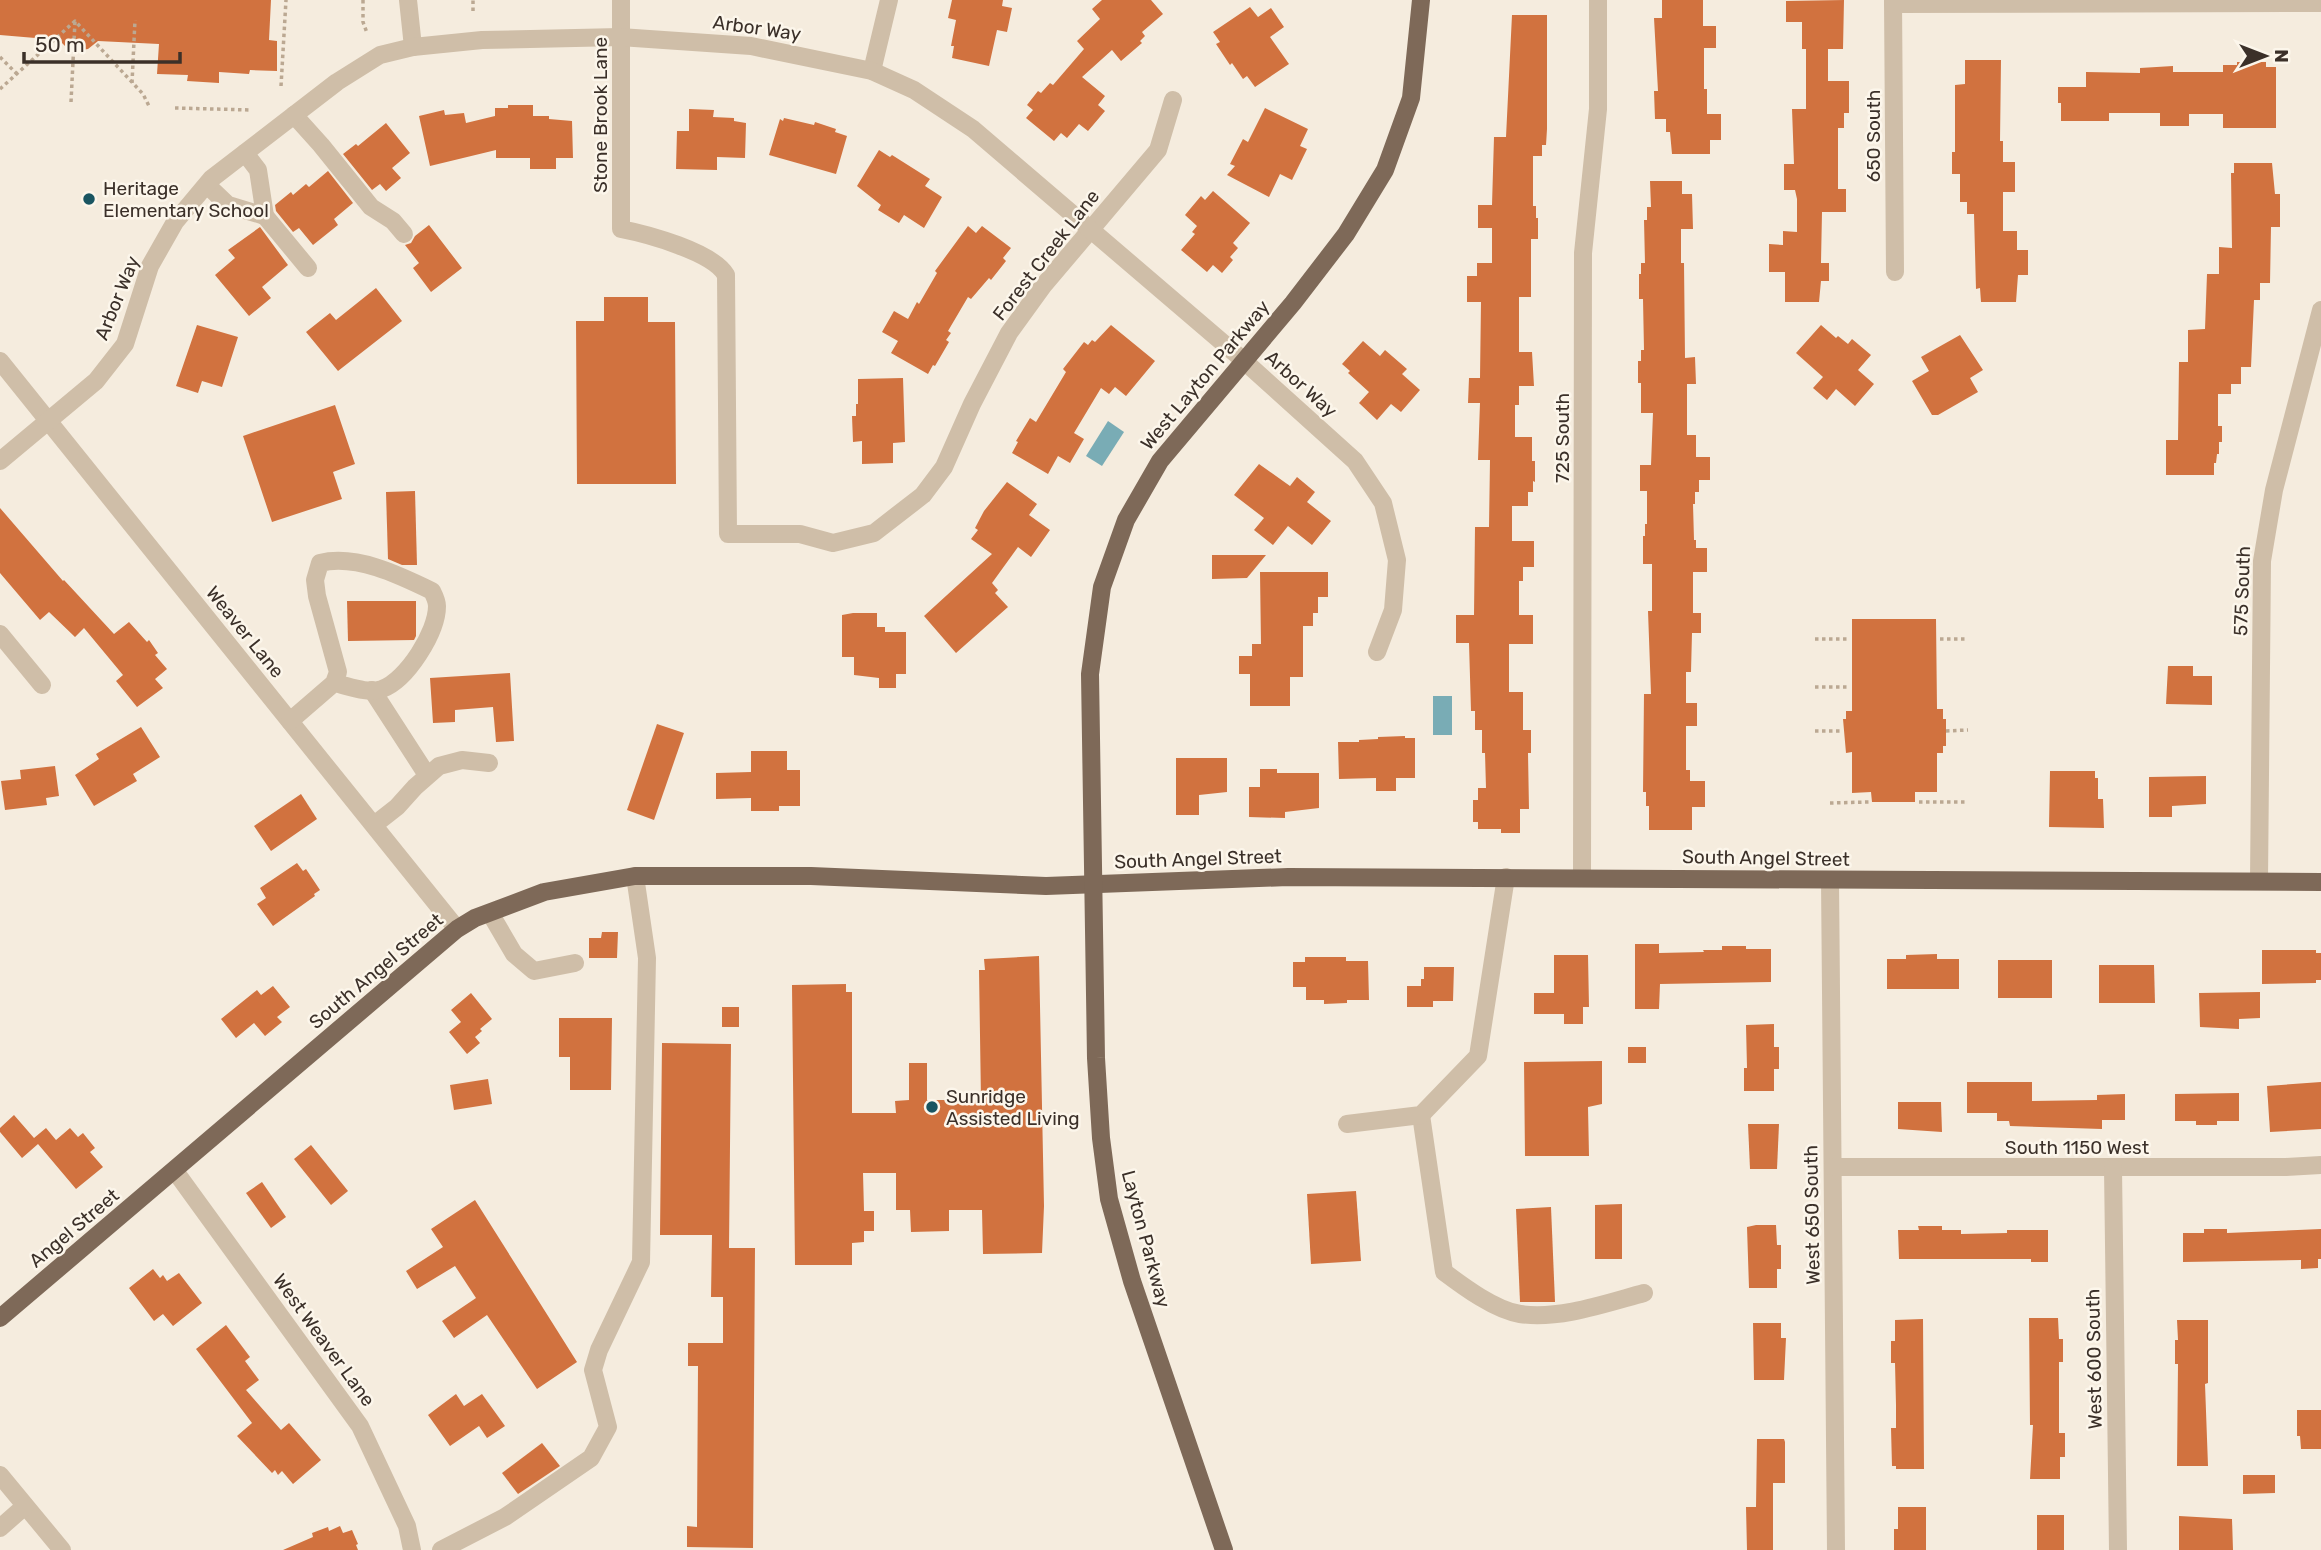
<svg xmlns="http://www.w3.org/2000/svg" width="2321" height="1550" font-family="Rubik,sans-serif">
<style>
.water{fill:#79acb5}
.building{fill:#d1723f}
.lines{fill:none;stroke-linecap:round;stroke-linejoin:round}
.path{stroke:#bba892;stroke-width:3.5;stroke-dasharray:3.5 3.5;stroke-linecap:butt}
.minor{stroke:#cfbea8;stroke-width:18}
.major{stroke:#7e6958;stroke-width:18}
.poi-dot{fill:#1a5561;stroke:#fcf6eb;stroke-width:2.5}
.labels{text-anchor:middle;dominant-baseline:central;stroke-width:5;stroke-linejoin:round;paint-order:stroke}
.street-label{font-size:19px;fill:#3b3029;stroke:#fcf6eb}
.poi-label{font-size:19px;fill:#3b3029;stroke:#fcf6eb;text-anchor:start}
</style>
<rect width="100%" height="100%" fill="#f5ecde"/>
<!-- water -->
<g class="water">
<polygon points="1108,421 1124,432 1102,466 1086,456"/>
<rect x="1433" y="696" width="19" height="39"/>
</g>
<!-- building -->
<g class="building">
<polygon points="0,0 271,0 269,40 277,41 277,71 250,70 249,74 219,72 219,83 187,81 188,75 157,74 159,44 98,41 88,49 77,51 67,48 59,40 0,35"/>
<polygon points="952,0 1003,0 1002,6 1012,8 1007,32 997,30 989,66 952,58 954,46 951,46 956,20 948,18"/>
<polygon points="1102,0 1151,0 1163,14 1142,32 1145,36 1140,41 1142,43 1121,61 1112,50 1082,77 1105,96 1098,105 1105,111 1088,131 1079,124 1067,138 1061,133 1054,141 1026,118 1033,110 1027,105 1038,91 1041,93 1050,83 1053,85 1084,49 1077,41 1100,19 1092,9"/>
<polygon points="1662,0 1703,0 1703,26 1716,26 1716,48 1704,48 1704,89 1707,89 1707,114 1721,114 1721,140 1710,140 1710,154 1672,154 1670,132 1666,132 1666,119 1655,119 1654,91 1658,91 1654,18 1662,18"/>
<polygon points="1844,0 1843,49 1828,49 1828,81 1849,81 1849,113 1844,113 1844,128 1838,128 1838,189 1846,189 1846,212 1822,212 1821,263 1829,263 1829,281 1821,281 1819,302 1785,302 1785,272 1769,272 1769,244 1783,245 1783,231 1797,232 1797,199 1795,190 1784,190 1784,164 1794,164 1792,109 1806,109 1806,49 1802,49 1802,22 1786,22 1786,1"/>
<polygon points="1250,7 1258,17 1271,8 1284,27 1270,37 1289,64 1255,87 1247,76 1243,79 1232,63 1230,65 1216,44 1220,42 1213,32"/>
<polygon points="1512,15 1547,15 1547,129 1546,145 1542,145 1542,156 1533,156 1533,206 1536,206 1536,218 1538,218 1538,239 1531,239 1531,297 1519,297 1519,352 1532,352 1534,386 1519,386 1519,405 1515,405 1515,437 1532,437 1532,461 1535,461 1535,482 1533,481 1533,492 1528,492 1528,506 1512,506 1512,541 1534,541 1534,567 1523,567 1523,581 1519,581 1519,615 1533,615 1533,644 1509,644 1509,692 1523,692 1523,730 1531,730 1531,753 1528,753 1529,809 1520,809 1520,833 1501,833 1501,829 1478,829 1478,822 1473,822 1473,800 1478,800 1478,788 1486,788 1485,753 1482,753 1482,730 1475,730 1475,711 1471,711 1469,643 1456,643 1456,615 1474,615 1475,527 1489,527 1490,460 1478,460 1480,403 1468,403 1469,378 1480,378 1481,302 1467,302 1467,276 1477,276 1477,263 1492,263 1492,228 1478,228 1478,205 1492,205 1494,137 1506,137"/>
<polygon points="1965,60 2001,60 2000,141 2003,141 2003,162 2015,162 2015,192 2003,192 2003,231 2017,231 2017,250 2028,250 2028,275 2018,275 2016,302 1981,302 1980,288 1976,289 1974,214 1967,214 1967,202 1960,202 1960,174 1952,174 1952,152 1955,152 1955,85 1965,84"/>
<polygon points="2237,62 2266,62 2266,67 2276,67 2276,128 2223,128 2223,114 2189,114 2189,126 2160,126 2160,113 2109,113 2109,121 2061,121 2061,103 2058,103 2058,87 2086,87 2086,72 2140,73 2140,68 2173,66 2173,72 2223,72 2223,65 2237,65"/>
<polygon points="508,105 533,105 533,116 549,116 549,119 572,121 573,158 556,158 556,169 530,169 530,158 496,158 496,150 430,166 419,116 444,110 445,115 464,113 466,123 495,116 495,108 508,108"/>
<polygon points="1265,108 1308,129 1300,146 1307,149 1292,180 1280,174 1269,197 1227,175 1235,166 1230,164 1243,139 1248,142"/>
<polygon points="689,109 714,110 713,117 734,118 734,121 746,123 745,158 717,157 717,170 676,169 677,131 689,131"/>
<polygon points="784,118 814,125 815,122 836,129 835,132 847,136 836,174 769,155 780,119 783,121"/>
<polygon points="386,123 410,153 392,168 401,178 386,191 380,184 372,190 343,154 356,144 358,146"/>
<polygon points="879,150 890,157 892,155 930,179 925,186 942,197 924,228 904,215 899,223 878,210 881,205 857,186"/>
<polygon points="2234,163 2272,163 2275,194 2280,194 2280,227 2271,227 2270,283 2260,283 2260,300 2254,300 2251,367 2241,367 2241,384 2231,384 2231,394 2218,394 2218,426 2222,426 2222,442 2219,442 2219,454 2217,454 2216,463 2214,463 2214,475 2166,475 2166,440 2178,440 2179,362 2188,362 2188,330 2205,329 2207,274 2219,274 2219,247 2232,248 2231,173 2234,173"/>
<polygon points="328,171 353,203 334,219 338,225 313,245 299,228 293,232 276,211 275,205 291,192 293,195 306,184 309,187"/>
<polygon points="1650,181 1682,181 1682,194 1692,194 1693,229 1681,229 1681,263 1684,263 1685,358 1695,357 1696,384 1687,384 1687,435 1696,435 1696,457 1710,457 1710,480 1699,480 1699,492 1695,492 1695,504 1693,504 1694,540 1696,540 1696,548 1707,548 1707,572 1693,572 1693,613 1701,613 1701,633 1692,633 1691,672 1686,672 1686,703 1697,703 1697,726 1686,726 1686,770 1690,770 1690,781 1705,781 1705,807 1692,807 1692,830 1649,830 1649,806 1646,806 1646,792 1643,792 1644,694 1651,694 1648,611 1652,611 1652,564 1643,564 1643,536 1645,536 1645,524 1647,524 1647,491 1640,491 1640,465 1651,465 1653,413 1641,413 1641,383 1638,383 1638,361 1641,361 1641,350 1644,350 1643,299 1639,299 1639,274 1641,274 1641,263 1645,263 1644,220 1647,220 1647,207 1651,207"/>
<polygon points="1213,191 1250,223 1233,243 1238,248 1230,257 1233,260 1222,273 1213,265 1207,272 1181,250 1195,234 1192,232 1197,226 1185,215 1201,196 1205,200"/>
<polygon points="429,225 462,268 431,292 413,268 419,263 405,245 411,243 415,236"/>
<polygon points="968,226 976,233 982,226 1011,248 1003,258 1006,261 991,280 989,278 971,299 968,297 948,331 951,333 946,340 949,342 935,366 933,365 928,374 891,353 898,341 882,332 894,311 908,319 917,302 919,304 937,273 935,271"/>
<polygon points="260,227 288,265 262,287 271,298 249,316 215,275 235,258 228,250"/>
<polygon points="376,288 402,321 338,371 306,332 330,313 336,320"/>
<polygon points="604,297 648,297 648,322 675,322 676,484 577,484 576,321 604,321"/>
<polygon points="197,325 238,337 222,387 202,381 198,393 176,386"/>
<polygon points="1111,325 1155,361 1126,396 1115,387 1109,394 1101,388 1074,433 1084,439 1070,463 1058,456 1048,474 1012,453 1018,442 1016,441 1030,418 1036,422 1066,372 1063,369 1084,342 1088,345 1092,340 1095,342"/>
<polygon points="1821,325 1836,338 1838,336 1848,344 1852,339 1871,355 1858,370 1874,384 1855,406 1836,389 1827,400 1813,388 1823,377 1796,353"/>
<polygon points="1960,335 1983,370 1970,378 1978,392 1938,415 1932,415 1912,381 1929,371 1921,357"/>
<polygon points="1363,341 1380,356 1385,350 1407,369 1402,374 1420,390 1401,412 1391,404 1377,420 1359,403 1369,392 1348,373 1350,371 1342,364"/>
<polygon points="903,378 905,442 893,443 893,463 862,464 862,441 853,442 852,416 856,416 856,404 858,404 858,379"/>
<polygon points="335,405 355,464 333,472 342,499 272,522 243,436"/>
<polygon points="1259,464 1290,486 1297,477 1315,492 1307,502 1331,521 1312,545 1288,526 1273,545 1254,530 1264,518 1234,495"/>
<polygon points="1007,482 1037,504 1029,515 1050,530 1031,557 1018,547 992,583 998,590 995,593 1008,607 956,653 924,616 992,554 971,539 978,530 975,528 984,511"/>
<polygon points="415,491 417,565 402,565 388,559 386,492"/>
<polygon points="0,508 63,581 64,580 114,634 129,622 147,642 149,640 158,653 155,655 167,669 155,679 163,688 137,707 116,681 123,675 84,628 75,637 49,612 40,620 0,573"/>
<polygon points="1212,555 1266,555 1247,578 1212,579"/>
<polygon points="1260,572 1328,572 1328,597 1318,597 1318,613 1313,613 1313,626 1303,626 1303,677 1290,677 1290,706 1250,706 1250,674 1239,674 1239,656 1252,656 1252,644 1261,644"/>
<polygon points="347,601 416,601 416,636 414,640 348,641"/>
<polygon points="853,613 877,613 877,627 885,627 885,632 906,632 906,674 896,674 896,688 879,688 879,678 854,675 854,657 842,657 842,615"/>
<polygon points="1852,619 1936,619 1937,709 1943,709 1943,719 1946,719 1946,746 1943,746 1943,753 1937,753 1937,792 1915,792 1915,802 1872,802 1871,792 1852,793 1852,752 1846,753 1843,719 1846,719 1846,711 1852,711"/>
<polygon points="2168,666 2193,666 2193,676 2212,676 2212,705 2166,704"/>
<polygon points="510,673 514,741 496,742 493,707 455,710 455,722 433,723 430,678"/>
<polygon points="657,724 684,733 654,820 627,810"/>
<polygon points="141,727 160,757 133,774 137,781 94,806 75,775 99,759 96,754"/>
<polygon points="1405,736 1405,738 1415,738 1415,778 1396,778 1396,791 1376,791 1376,778 1339,779 1338,742 1359,742 1359,740 1378,739 1378,737"/>
<polygon points="751,751 787,751 787,770 800,770 800,806 779,806 779,811 751,811 751,798 716,799 716,773 751,772"/>
<polygon points="1176,758 1227,758 1227,792 1199,795 1199,815 1176,815"/>
<polygon points="55,766 59,796 46,798 47,805 5,810 1,781 21,779 20,770"/>
<polygon points="1260,769 1277,769 1277,773 1319,773 1319,808 1285,812 1285,818 1249,817 1249,787 1260,787"/>
<polygon points="2050,771 2095,771 2095,778 2098,778 2098,799 2103,799 2104,828 2049,827"/>
<polygon points="2206,776 2206,804 2172,806 2172,817 2149,817 2149,777"/>
<polygon points="301,794 317,819 271,851 254,826"/>
<polygon points="297,863 303,871 306,869 320,890 314,894 315,896 273,926 257,904 266,898 260,888"/>
<polygon points="602,932 618,932 617,958 589,958 589,938 601,938"/>
<polygon points="1635,944 1659,944 1659,953 1704,952 1703,950 1722,950 1722,946 1746,946 1746,949 1771,949 1771,982 1660,984 1659,1009 1635,1009"/>
<polygon points="2262,950 2316,950 2316,953 2321,953 2321,980 2316,980 2316,983 2262,984"/>
<polygon points="1937,954 1937,959 1959,959 1959,989 1887,989 1887,959 1906,959 1906,955"/>
<polygon points="1554,955 1588,955 1589,1007 1583,1007 1583,1024 1564,1024 1564,1014 1534,1014 1534,993 1554,993"/>
<polygon points="1039,956 1044,1206 1042,1253 983,1254 982,1210 949,1210 949,1231 911,1232 910,1210 896,1210 896,1173 863,1173 864,1211 874,1211 874,1231 864,1231 864,1242 852,1243 852,1265 795,1265 792,985 846,984 846,992 852,992 852,1113 896,1113 895,1101 909,1100 909,1063 927,1063 927,1100 981,1100 979,970 985,970 984,959"/>
<polygon points="1305,957 1346,957 1346,961 1368,961 1369,1000 1347,1000 1347,1003 1324,1004 1324,1000 1306,1000 1306,987 1293,987 1293,962 1305,962"/>
<rect x="1998" y="960" width="54" height="38"/>
<polygon points="2099,965 2154,965 2155,1003 2099,1003"/>
<polygon points="1424,967 1454,967 1453,1001 1433,1001 1433,1007 1407,1007 1407,986 1421,986 1421,979 1424,979"/>
<polygon points="273,986 290,1007 277,1017 282,1022 265,1036 254,1023 236,1038 221,1019 257,990 261,995"/>
<polygon points="2260,992 2260,1018 2239,1019 2239,1029 2200,1027 2199,993"/>
<polygon points="471,993 492,1019 480,1029 482,1031 475,1037 480,1043 467,1054 449,1032 461,1022 451,1010"/>
<rect x="722" y="1007" width="17" height="20"/>
<polygon points="559,1018 612,1018 611,1090 570,1090 570,1057 559,1057"/>
<polygon points="1774,1024 1774,1047 1779,1047 1779,1069 1774,1069 1774,1091 1744,1091 1744,1068 1747,1068 1746,1025"/>
<polygon points="662,1043 731,1044 729,1248 755,1248 753,1548 687,1547 687,1526 697,1527 698,1366 688,1366 688,1343 723,1343 723,1297 711,1297 712,1235 660,1235"/>
<rect x="1628" y="1047" width="18" height="16"/>
<polygon points="1602,1061 1602,1104 1588,1107 1589,1156 1525,1156 1524,1062"/>
<polygon points="488,1079 492,1104 454,1110 450,1085"/>
<polygon points="1967,1082 2032,1082 2032,1101 2097,1100 2097,1095 2125,1094 2125,1120 2102,1120 2102,1129 2010,1126 2009,1121 1997,1121 1997,1113 1967,1113"/>
<polygon points="2321,1082 2321,1129 2270,1132 2267,1086"/>
<polygon points="2239,1093 2239,1121 2217,1121 2217,1125 2196,1125 2196,1121 2175,1121 2175,1094"/>
<polygon points="1898,1102 1941,1102 1942,1132 1898,1129"/>
<polygon points="14,1115 34,1138 46,1128 56,1140 70,1128 78,1137 83,1133 95,1148 90,1152 103,1167 76,1189 38,1144 22,1158 0,1132 0,1128"/>
<polygon points="1748,1124 1779,1124 1777,1169 1750,1169"/>
<polygon points="311,1145 348,1191 331,1205 294,1159"/>
<polygon points="262,1182 286,1217 271,1228 246,1193"/>
<polygon points="1356,1191 1361,1261 1311,1264 1307,1194"/>
<polygon points="475,1200 577,1362 537,1389 487,1315 454,1338 442,1321 476,1298 455,1266 417,1289 406,1271 443,1247 431,1229"/>
<polygon points="1622,1204 1622,1259 1595,1259 1595,1205"/>
<polygon points="1551,1207 1555,1302 1520,1302 1516,1209"/>
<polygon points="1756,1225 1776,1225 1777,1245 1781,1245 1781,1269 1777,1269 1777,1288 1749,1288 1747,1227"/>
<polygon points="1918,1226 1942,1226 1942,1230 1961,1230 1961,1234 2007,1233 2007,1230 2048,1230 2048,1262 2031,1262 2031,1259 1899,1259 1898,1230 1919,1230"/>
<polygon points="2204,1229 2227,1229 2227,1233 2321,1229 2321,1259 2318,1259 2318,1268 2301,1269 2301,1260 2183,1262 2183,1233 2204,1233"/>
<polygon points="153,1269 160,1278 163,1275 167,1281 179,1273 202,1303 173,1326 163,1314 154,1321 129,1288"/>
<polygon points="2029,1318 2058,1318 2059,1339 2063,1339 2063,1362 2059,1362 2059,1433 2065,1433 2065,1457 2060,1457 2060,1479 2030,1479 2033,1425 2030,1425"/>
<polygon points="1923,1319 1924,1469 1896,1469 1896,1466 1892,1466 1891,1428 1896,1428 1896,1405 1895,1363 1891,1363 1891,1341 1895,1341 1895,1320"/>
<polygon points="2177,1320 2208,1320 2208,1383 2205,1384 2208,1466 2177,1466 2178,1364 2175,1364 2175,1340 2178,1340"/>
<polygon points="1753,1323 1781,1323 1781,1338 1786,1338 1784,1380 1754,1380"/>
<polygon points="226,1325 250,1357 245,1361 259,1380 246,1390 281,1430 289,1423 321,1460 293,1484 282,1471 278,1475 275,1470 272,1473 237,1436 252,1423 196,1349"/>
<polygon points="456,1394 464,1406 482,1394 505,1426 487,1438 479,1426 450,1446 428,1415"/>
<polygon points="2297,1410 2321,1410 2321,1449 2301,1449 2300,1436 2297,1436"/>
<polygon points="1757,1439 1784,1439 1785,1442 1785,1483 1773,1483 1773,1550 1747,1550 1746,1507 1756,1507"/>
<polygon points="542,1443 560,1466 518,1494 502,1473"/>
<polygon points="2243,1475 2275,1475 2275,1493 2243,1494"/>
<polygon points="1898,1507 1926,1507 1926,1550 1894,1550 1894,1529 1898,1529"/>
<rect x="2037" y="1515" width="27" height="35"/>
<polygon points="2179,1516 2232,1519 2233,1550 2179,1550"/>
<polygon points="340,1526 343,1533 352,1530 358,1544 356,1545 358,1550 283,1550 313,1537 312,1533 328,1527 329,1531"/>
</g>
<g class="lines">
<!-- path -->
<g class="path">
<polyline points="363,0 363,22 367,33"/>
<polyline points="473,11 473,0"/>
<polyline points="0,57 17,74"/>
<polyline points="132,83 135,20"/>
<polyline points="281,86 286,0"/>
<polyline points="0,89 75,21 143,94 149,106"/>
<polyline points="71,102 75,21"/>
<polyline points="175,108 252,110"/>
<polyline points="1815,639 1849,639"/>
<polyline points="1940,639 1968,639"/>
<polyline points="1815,687 1849,687"/>
<polyline points="1815,731 1841,731"/>
<polyline points="1946,731 1968,730"/>
<polyline points="1919,802 1966,802"/>
<polyline points="1830,803 1869,802"/>
</g>
<!-- minor -->
<g class="minor">
<polyline points="408,0 413,47"/>
<path d="M621 0V229C647 234 713 252 726 275L728 534H800L833 543 874 533 923 495 944 467 972 404 1009 333 1043 286 1158 150 1173 100"/>
<polyline points="1893,0 1895,272"/>
<polyline points="1893,4 2321,3"/>
<polyline points="872,71 889,0"/>
<polyline points="294,115 321,145 371,207 393,221 404,234"/>
<polyline points="207,185 228,205 265,216 258,170 245,153"/>
<polyline points="265,216 308,268"/>
<polyline points="0,361 457,929"/>
<polyline points="0,461 96,381 125,344 150,266 175,222 211,179 337,82 380,55 413,47 482,40 620,37 751,46 872,71 914,90 973,129 1243,360 1355,461 1383,503 1397,560 1393,610 1377,652"/>
<polyline points="0,634 42,685"/>
<polyline points="372,690 427,775"/>
<path d="M290 721 334 683 338 672 317 596 315 580 320 563C356 554 399 575 432 591 434 595 437 601 437 606 437 632 407 680 382 689 366 694 349 686 334 683"/>
<polyline points="374,825 397,807 415,787 439,766 462,760 489,763"/>
<polyline points="1582,877 1583,253 1598,109 1598,0"/>
<polyline points="1830,880 1836,1550"/>
<polyline points="2259,881 2262,561 2274,490 2321,310"/>
<polyline points="490,913 514,954 534,971 575,963"/>
<path d="M1421 1115 1444 1272C1464 1287 1495 1310 1520 1314 1559 1320 1607 1303 1644 1293"/>
<polyline points="1347,1124 1421,1115 1478,1056 1506,877"/>
<polyline points="1833,1167 2286,1167 2321,1165"/>
<polyline points="2113,1168 2118,1550"/>
<polyline points="175,1171 360,1426 407,1526 412,1550"/>
<polyline points="0,1475 62,1550"/>
<polyline points="0,1528 25,1506"/>
<polyline points="441,1550 505,1517 591,1458 608,1427 593,1370 599,1350 641,1262 647,958 635,876"/>
</g>
<!-- major -->
<g class="major">
<polyline points="0,1318 457,929 475,918 544,892 635,876 811,876 1046,886 1288,877 2321,882"/>
<polyline points="1224,1550 1132,1281 1109,1199 1101,1138 1096,1058 1090,674 1102,587 1126,520 1160,461 1293,303 1346,234 1385,170 1411,98 1421,0"/>
</g>
</g>
<!-- markers -->
<g class="poi-dot">
<circle cx="89" cy="199" r="7"/>
<circle cx="932" cy="1107" r="7"/>
</g>
<g class="labels">
<!-- street labels -->
<g class="street-label">
<text transform="translate(757 28) rotate(8)">Arbor Way</text>
<text transform="translate(600 115) rotate(-90)">Stone Brook Lane</text>
<text transform="translate(1873 136) rotate(-90)">650 South</text>
<text transform="translate(1046 255) rotate(-52)">Forest Creek Lane</text>
<text transform="translate(117 298) rotate(-68)">Arbor Way</text>
<text transform="translate(1205 375) rotate(-50)">West Layton Parkway</text>
<text transform="translate(1301 384) rotate(42)">Arbor Way</text>
<text transform="translate(1562 438) rotate(-90)">725 South</text>
<text transform="translate(2242 591) rotate(-88)">575 South</text>
<text transform="translate(245 632) rotate(51)">Weaver Lane</text>
<text transform="translate(1766 858) rotate(1)">South Angel Street</text>
<text transform="translate(1198 859) rotate(-2)">South Angel Street</text>
<text transform="translate(376 971) rotate(-40)">South Angel Street</text>
<text x="2077" y="1147">South 1150 West</text>
<text transform="translate(1812 1215) rotate(-91)">West 650 South</text>
<text transform="translate(74 1228) rotate(-40)">Angel Street</text>
<text transform="translate(1146 1239) rotate(75)">Layton Parkway</text>
<text transform="translate(324 1340) rotate(54)">West Weaver Lane</text>
<text transform="translate(2094 1359) rotate(-91)">West 600 South</text>
</g>
<!-- poi labels -->
<g class="poi-label">
<text x="103" y="188">Heritage<tspan x="103" dy="22">Elementary School</tspan></text>
<text x="946" y="1096">Sunridge<tspan x="946" dy="22">Assisted Living</tspan></text>
</g>
</g>
<!-- north arrow -->
<g transform="translate(2265 56) rotate(90)" stroke="#fcf6eb" stroke-width="5" paint-order="stroke">
<path d="M0-5L12 26L0 18L-12 26Z" fill="#3b3029"/>
<text y="-10" font-size="19" font-weight="bold" text-anchor="middle" fill="#3b3029">N</text>
</g>
<!-- scale -->
<path d="M24 52v10h156v-10" fill="none" stroke="#3b3029" stroke-width="3.5"/>
<text x="35" y="52" font-size="21" fill="#3b3029" stroke="#fcf6eb" stroke-width="5" paint-order="stroke">50 m</text>
</svg>
